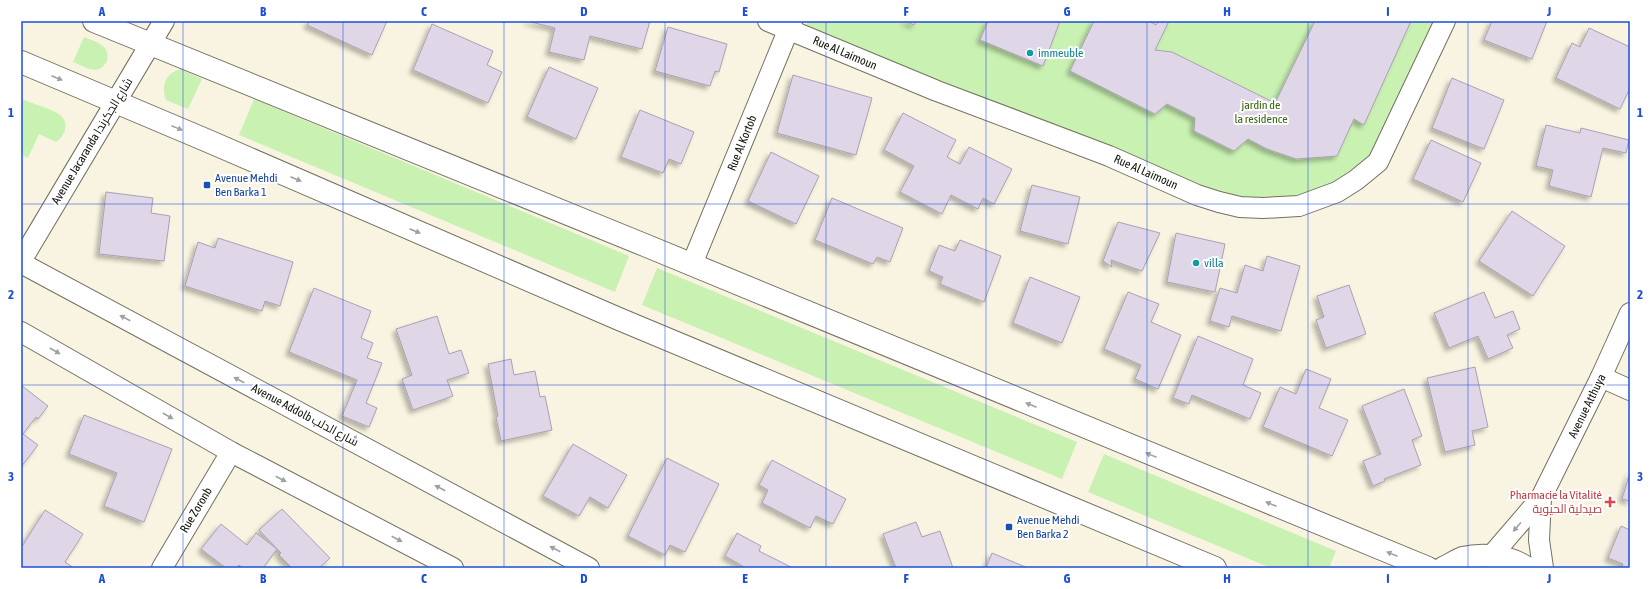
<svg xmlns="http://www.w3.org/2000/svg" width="1651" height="589" font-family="'Asap Condensed',Cairo,sans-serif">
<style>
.green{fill:#c9f1b2}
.building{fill:#dfd6e7;stroke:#aaa1b1;filter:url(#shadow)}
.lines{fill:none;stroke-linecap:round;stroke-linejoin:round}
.street-casing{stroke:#747060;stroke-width:22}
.primary-casing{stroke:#747060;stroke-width:24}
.street{stroke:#fff;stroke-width:20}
.primary{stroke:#fff;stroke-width:22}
.oneway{fill:#a1a09e}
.grid{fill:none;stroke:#1d4ed8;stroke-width:1;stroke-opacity:0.55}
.culture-dot{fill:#0f9aa8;stroke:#fff;stroke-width:1.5}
.transit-dot{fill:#1a4fb4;stroke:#fff;stroke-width:1.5}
.health-dot{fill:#e0444e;stroke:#fff;stroke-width:1.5}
.labels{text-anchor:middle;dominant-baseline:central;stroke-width:4;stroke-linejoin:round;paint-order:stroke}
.street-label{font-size:12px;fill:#13120c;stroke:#fff}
.culture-label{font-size:12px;fill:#0d838f;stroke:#fff;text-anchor:start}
.park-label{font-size:12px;fill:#37660d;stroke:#fff}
.transit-label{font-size:12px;fill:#164399;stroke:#fff;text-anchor:start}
.health-label{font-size:12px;fill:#be3a42;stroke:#fff;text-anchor:end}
.neatline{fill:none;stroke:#1d4ed8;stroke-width:1.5}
.grid-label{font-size:13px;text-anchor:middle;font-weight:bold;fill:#1d4ed8}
</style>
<defs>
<filter id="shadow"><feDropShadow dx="-3.5" dy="3.5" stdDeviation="2" flood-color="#0004"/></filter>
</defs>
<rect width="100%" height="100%" fill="#f8f4e1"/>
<!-- green -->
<g class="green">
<polygon points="808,21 1436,21 1371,157 1329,184 1263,208 1190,184 854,57 806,26"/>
<path d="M84 37C96 42 111 45 107 61 98 77 86 67 73 62Z"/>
<path d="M181 69 202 79 188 109 166 100C161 86 165 73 181 69Z"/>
<path d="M21 99C31 103 52 109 60 115 70 123 65 136 56 142L39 134 28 158 21 154Z"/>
<polygon points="254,99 629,256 615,292 239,135"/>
<polygon points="657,268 1077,442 1062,479 642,305"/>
<polygon points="1104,454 1336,551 1329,568 1271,568 1088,492"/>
</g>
<!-- building -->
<g class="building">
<polygon points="309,21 387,21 372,55 307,25"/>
<polygon points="527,21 650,21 642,49 590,36 584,60 549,52 555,28"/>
<polygon points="905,21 916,21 914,25"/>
<polygon points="988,21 1060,21 1043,66 980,40"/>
<polygon points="1094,21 1169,21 1155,50 1172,52 1275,103 1315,21 1411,21 1364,125 1354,119 1337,156 1296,159 1267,149 1248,139 1234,151 1194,131 1195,118 1167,104 1155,114 1070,71"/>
<polygon points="1149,21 1159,21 1156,25"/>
<polygon points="1492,21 1547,21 1532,59 1484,40"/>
<polygon points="432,24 493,51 487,65 502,72 488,103 413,70"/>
<polygon points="668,27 727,44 719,72 715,71 710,86 655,71"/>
<polygon points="1589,28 1630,47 1630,88 1620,109 1556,78 1572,43 1580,47"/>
<polygon points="549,67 598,88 576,139 527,117"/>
<polygon points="793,75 872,98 856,155 777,133"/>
<polygon points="1452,78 1504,100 1484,149 1432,128"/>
<polygon points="640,110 694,132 681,164 669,159 663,173 621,157"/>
<polygon points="903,113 956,140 947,157 960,164 969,147 1012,169 994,204 983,198 978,209 951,195 942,214 900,192 914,166 884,150"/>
<polygon points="1546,125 1580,133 1581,128 1629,140 1626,153 1603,148 1591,197 1549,186 1553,170 1536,166"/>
<polygon points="1431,140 1481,163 1463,202 1413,179"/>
<polygon points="771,152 819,176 796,224 748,201"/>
<polygon points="1032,185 1080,197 1068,244 1020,231"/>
<polygon points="106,192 153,198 151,213 170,216 164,261 99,254"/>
<polygon points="832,198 903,228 890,262 877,257 873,264 815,240"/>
<polygon points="1512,211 1565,246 1533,296 1479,261"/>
<polygon points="1118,222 1160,233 1142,271 1111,260 1112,267 1103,261"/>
<polygon points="1176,233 1225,244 1215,292 1167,282"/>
<polygon points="218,238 293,262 280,306 265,301 262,311 185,286 198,242 215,248"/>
<polygon points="960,240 1001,256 984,302 940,284 943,277 929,271 939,245 955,251"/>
<polygon points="1267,256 1300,266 1281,331 1232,316 1229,327 1210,321 1220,288 1237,293 1245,265 1263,271"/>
<polygon points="1030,277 1080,297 1062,343 1013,323"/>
<polygon points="1349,285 1366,334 1326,348 1316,320 1324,317 1317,296"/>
<polygon points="314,288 371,311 361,338 373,343 367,358 382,363 366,403 377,408 369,427 342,416 357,380 289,352"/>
<polygon points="1128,292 1159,304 1151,322 1181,335 1158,389 1135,379 1141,365 1104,349"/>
<polygon points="1484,292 1495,318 1513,311 1520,329 1507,335 1513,348 1488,359 1478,336 1449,348 1434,313"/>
<polygon points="437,316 449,354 461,350 469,373 447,380 453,396 413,410 402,379 412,375 396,329"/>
<polygon points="1198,336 1253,359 1243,385 1261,393 1250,419 1192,395 1189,404 1173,398"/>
<polygon points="511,359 514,375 535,371 540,397 545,396 552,430 501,441 496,417 498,416 488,364"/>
<polygon points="1475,367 1488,427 1472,431 1475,445 1445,452 1427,378"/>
<polygon points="1306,369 1331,379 1319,408 1348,420 1332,456 1263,427 1280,387 1296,394"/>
<polygon points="21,385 48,406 38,419 36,417 23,434 38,445 21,467"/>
<polygon points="1404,389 1422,436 1412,440 1421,465 1384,479 1385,481 1373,486 1363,461 1381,454 1362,406"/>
<polygon points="84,415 172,449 144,522 104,506 117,473 69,454"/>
<polygon points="573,444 627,475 608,508 590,497 579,516 543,496"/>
<polygon points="667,458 719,484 685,552 670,545 665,555 628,536"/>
<polygon points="772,460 846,499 833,524 816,516 810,528 762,503 768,490 759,485"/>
<polygon points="1630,472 1630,501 1622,499"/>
<polygon points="282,509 330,558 319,568 292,568 279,555 281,553 259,530"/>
<polygon points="45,510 83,534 65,562 74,568 21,568 21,548"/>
<polygon points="916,522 922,537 940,531 953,568 896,568 883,534"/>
<polygon points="221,524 247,545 256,533 277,549 263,568 243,568 239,565 236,568 226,568 201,549"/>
<polygon points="1621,526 1630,530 1630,568 1622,568 1623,564 1608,558"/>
<polygon points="737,533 761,546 759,551 793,568 746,568 725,556"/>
<polygon points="992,553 1028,568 986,568"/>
</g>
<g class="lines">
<defs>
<g id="street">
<polyline points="768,21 937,91 1109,156 1197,195 1219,202 1240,207 1263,208 1299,206 1337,192 1356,180 1378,162 1445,21"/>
<polyline points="21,261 164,21"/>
<polyline points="21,263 589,568"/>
<polyline points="692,264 792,21"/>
<polyline points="21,332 231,452 453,568"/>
<polyline points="1601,377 1630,390"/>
<polyline points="1541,498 1539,540 1543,568"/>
<polyline points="1492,555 1541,498 1601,377 1630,313"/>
<polyline points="162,568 231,452"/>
</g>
<g id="primary">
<polyline points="94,21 647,246 1428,568"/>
<polyline points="21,62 208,141 619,319 1215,568"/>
<path d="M1443 568C1450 565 1457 560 1463 558 1483 553 1510 556 1527 568"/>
</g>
</defs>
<!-- street casing -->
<use href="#street" class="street-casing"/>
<!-- primary casing -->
<use href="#primary" class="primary-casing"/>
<!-- street -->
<use href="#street" class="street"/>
<!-- primary -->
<use href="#primary" class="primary"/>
</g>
<!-- one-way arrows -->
<defs><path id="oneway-solid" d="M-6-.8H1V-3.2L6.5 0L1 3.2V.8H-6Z"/></defs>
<g class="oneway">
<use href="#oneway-solid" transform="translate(57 78) rotate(23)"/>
<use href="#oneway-solid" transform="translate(177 128) rotate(22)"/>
<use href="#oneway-solid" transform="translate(296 179) rotate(23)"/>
<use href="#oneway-solid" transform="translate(415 231) rotate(23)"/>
<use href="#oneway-solid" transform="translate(125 318) rotate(-152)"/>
<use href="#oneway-solid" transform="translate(55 351) rotate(30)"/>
<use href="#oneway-solid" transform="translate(239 380) rotate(-152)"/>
<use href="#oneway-solid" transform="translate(1031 405) rotate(-157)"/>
<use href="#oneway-solid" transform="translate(168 416) rotate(30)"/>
<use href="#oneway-solid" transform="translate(1151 455) rotate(-158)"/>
<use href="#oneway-solid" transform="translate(281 479) rotate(28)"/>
<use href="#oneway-solid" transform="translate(440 488) rotate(-152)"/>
<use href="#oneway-solid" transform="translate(1271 504) rotate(-158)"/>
<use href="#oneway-solid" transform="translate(1517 527) rotate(131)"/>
<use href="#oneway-solid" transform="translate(397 539) rotate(28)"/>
<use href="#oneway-solid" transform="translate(555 549) rotate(-152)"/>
<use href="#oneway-solid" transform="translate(1392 554) rotate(-158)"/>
</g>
<!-- grid -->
<path class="grid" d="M183 21V568M343 21V568M504 21V568M665 21V568M826 21V568M986 21V568M1147 21V568M1308 21V568M1468 21V568M21 204H1630M21 385H1630"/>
<!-- markers -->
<g class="culture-dot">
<circle cx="1030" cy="53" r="4"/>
<circle cx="1196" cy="263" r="4"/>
</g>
<g class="transit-dot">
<rect x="203" y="181" width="8" height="8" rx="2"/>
<rect x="1005" y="523" width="8" height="8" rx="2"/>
</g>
<path class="health-dot" d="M1608 496h4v4h4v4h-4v4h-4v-4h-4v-4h4z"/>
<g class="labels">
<!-- street labels -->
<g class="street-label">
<text transform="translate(845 53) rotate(23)">Rue Al Laimoun</text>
<text transform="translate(92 141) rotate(-59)">Avenue Jacaranda شارع الجكرندا</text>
<text transform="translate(742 143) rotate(-68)">Rue Al Kortob</text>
<text transform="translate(1146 172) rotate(24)">Rue Al Laimoun</text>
<text transform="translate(1587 406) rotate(-64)">Avenue Atthuya</text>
<text transform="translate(305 415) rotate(28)">Avenue Addolb شارع الدلب</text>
<text transform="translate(196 510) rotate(-59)">Rue Zoronb</text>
</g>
<!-- culture labels -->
<g class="culture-label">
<text x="1038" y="53">immeuble</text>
<text x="1204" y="263">villa</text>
</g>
<!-- park labels -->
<g class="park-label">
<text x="1261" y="105">jardin de<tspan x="1261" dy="14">la residence</tspan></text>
</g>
<!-- transit labels -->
<g class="transit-label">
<text x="215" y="178">Avenue Mehdi<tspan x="215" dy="14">Ben Barka 1</tspan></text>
<text x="1017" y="520">Avenue Mehdi<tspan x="1017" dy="14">Ben Barka 2</tspan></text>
</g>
<!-- health labels -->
<g class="health-label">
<text x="1602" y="495">Pharmacie la Vitalité<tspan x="1602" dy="14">صيدلية الحيوية</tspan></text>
</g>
</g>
<!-- border -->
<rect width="1651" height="589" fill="none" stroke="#ffffff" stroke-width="44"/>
<rect x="22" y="22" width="1607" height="545" class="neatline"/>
<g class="grid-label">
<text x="102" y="16">A</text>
<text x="263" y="16">B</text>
<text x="424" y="16">C</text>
<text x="584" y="16">D</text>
<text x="745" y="16">E</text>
<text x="906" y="16">F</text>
<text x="1067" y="16">G</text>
<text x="1227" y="16">H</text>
<text x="1388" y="16">I</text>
<text x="1549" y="16">J</text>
<text x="11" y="117">1</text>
<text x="1640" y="117">1</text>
<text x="11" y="299">2</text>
<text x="1640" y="299">2</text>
<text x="11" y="481">3</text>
<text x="1640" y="481">3</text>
<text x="102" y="583">A</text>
<text x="263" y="583">B</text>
<text x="424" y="583">C</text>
<text x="584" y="583">D</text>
<text x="745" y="583">E</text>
<text x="906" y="583">F</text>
<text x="1067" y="583">G</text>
<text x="1227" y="583">H</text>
<text x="1388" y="583">I</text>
<text x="1549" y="583">J</text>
</g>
</svg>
